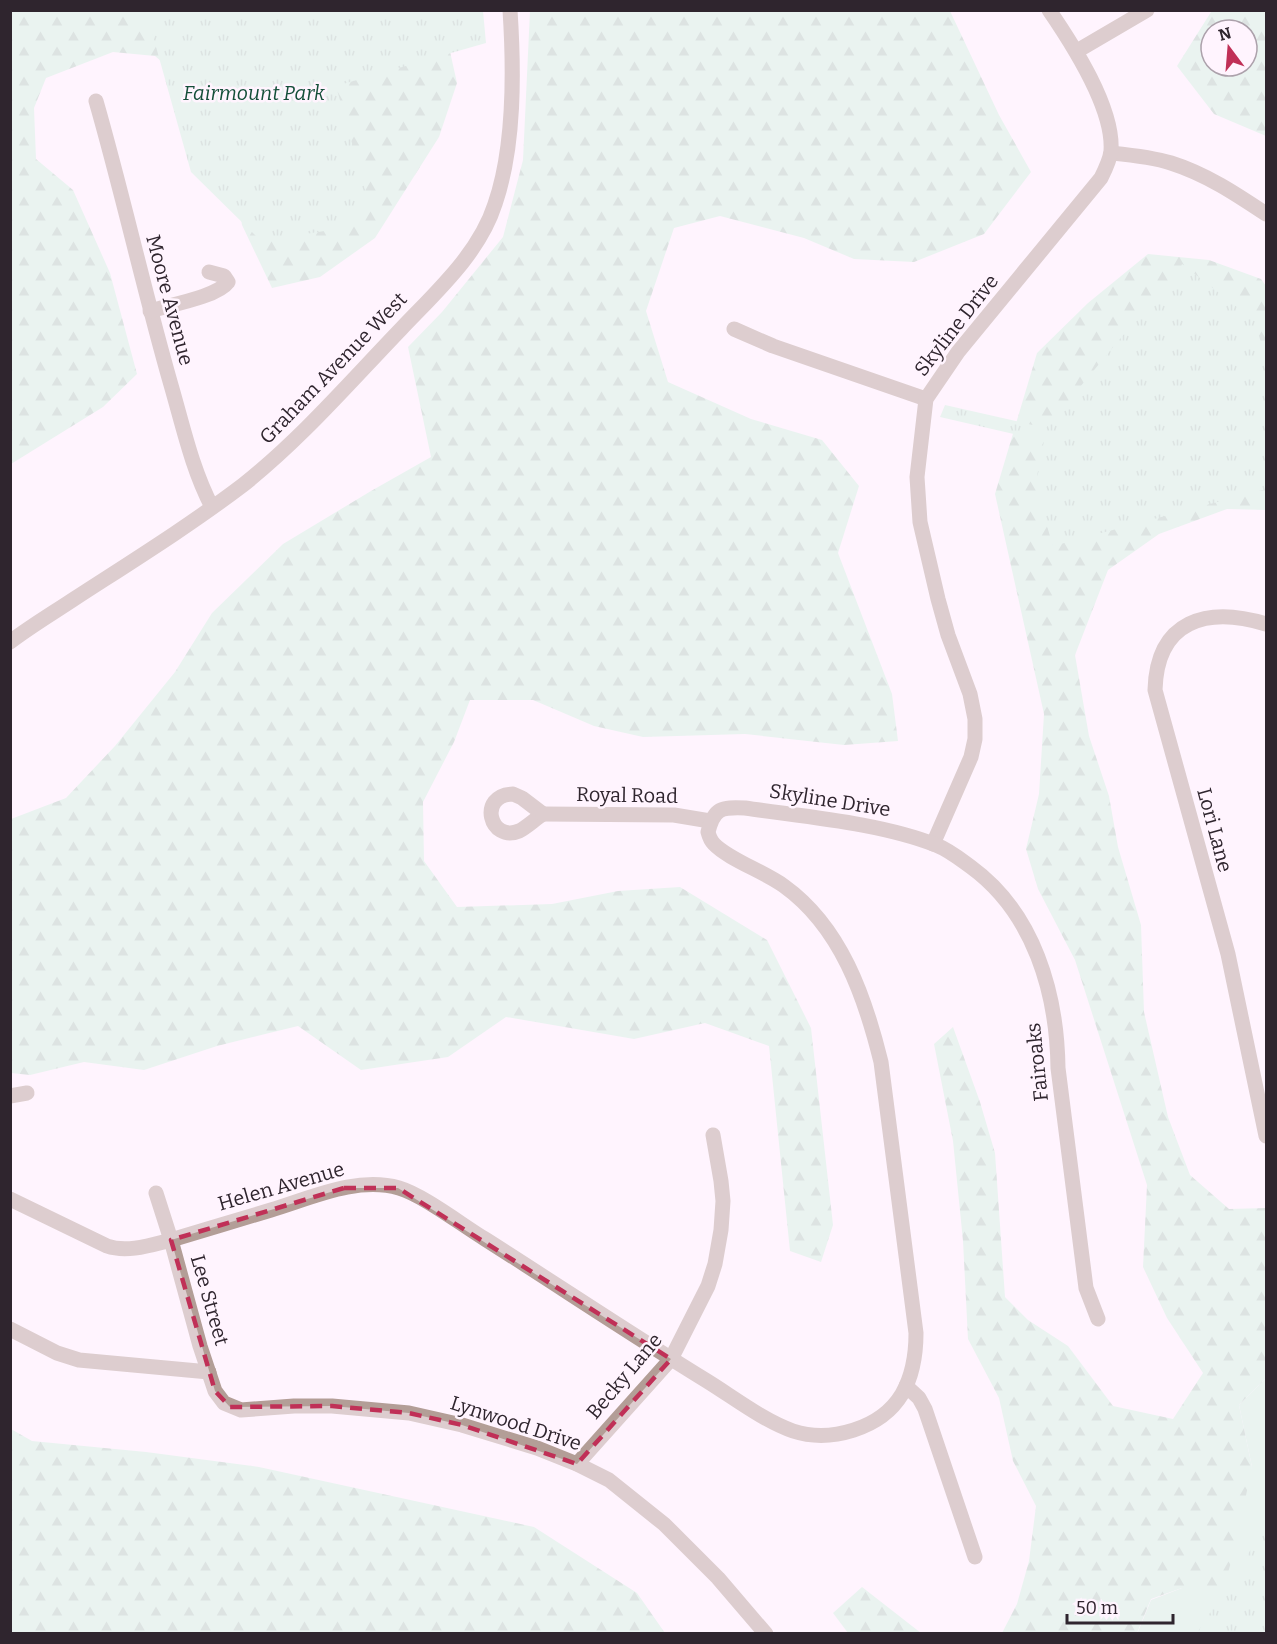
<svg xmlns="http://www.w3.org/2000/svg" width="1277" height="1644" font-family="Bitter,serif">
<style>
.grass{fill:#d0f2e1}
.forest{fill:url(#forest-firs);fill-rule:evenodd}
.park{fill:url(#park-tufts)}
.lines{fill:none;stroke-linecap:round;stroke-linejoin:round}
.minor{stroke:#b39e97;stroke-width:15}
.marked{fill:none;stroke:#c03057;stroke-width:4.5;stroke-dasharray:12 8;stroke-linejoin:round}
.labels{text-anchor:middle;dominant-baseline:central;stroke-width:5;stroke-linejoin:round;paint-order:stroke}
.park-label{font-size:20px;font-style:italic;fill:#144f39;stroke:#fff4fe}
.street-label{font-size:20px;fill:#2f252e;stroke:#fff4fe}
</style>
<defs>
<pattern id="forest-firs" width="22" height="20" patternUnits="userSpaceOnUse" patternTransform="scale(1.5)"><rect width="22" height="20" fill="#d0f2e1"/><path d="M5 1l3.5 6h-7zM16 11l3.5 6h-7z" fill="#b3cfc1"/></pattern>
<pattern id="park-tufts" width="24" height="20" patternUnits="userSpaceOnUse" patternTransform="scale(1.5)"><rect width="24" height="20" fill="#d0f2e1"/><path d="M3 7l-1-3M5 7V3M7 7l1-3M15 17l-1-3M17 17v-4M19 17l1-3" fill="none" stroke="#b3cfc1"/></pattern>
</defs>
<rect width="100%" height="100%" fill="#fff4fe"/>
<!-- grass -->
<polygon class="grass" points="1266,1378 1266,1633 1137,1634 1151,1600 1182,1588 1252,1467 1239,1405"/>
<!-- forest -->
<g class="forest">
<polygon points="11,11 441,11 457,83 439,137 375,238 320,277 272,288 242,225 224,115 155,56 113,52 46,78 34,108 36,159 73,190 110,273 137,374 103,407 11,464"/>
<polygon points="530,11 950,11 999,115 1031,172 984,234 914,262 854,259 804,238 720,216 674,228 646,311 668,382 751,419 822,440 859,486 838,553 892,694 898,741 844,745 745,734 643,737 594,726 533,700 470,700 454,742 423,802 424,861 457,907 552,904 618,891 680,887 767,940 811,1028 833,1225 821,1262 790,1251 769,1046 705,1023 634,1039 506,1017 448,1057 361,1070 298,1026 217,1046 144,1070 84,1062 30,1075 11,1073 11,819 66,798 115,746 175,672 212,613 283,544 371,491 431,457 408,347 442,312 503,237 523,160"/>
<path d="M1215 11H1266V136L1214 114 1177 66 1211 12ZM1211 30H1247V66H1211Z"/>
<polygon points="1148,254 1209,260 1261,279 1266,286 1266,510 1227,509 1159,534 1108,570 1075,655 1089,736 1109,796 1118,847 1141,925 1144,1012 1168,1117 1190,1175 1229,1209 1266,1208 1266,1378 1239,1405 1252,1467 1234,1552 1222,1593 1182,1588 1151,1599 1137,1633 1002,1633 1017,1604 1029,1561 1036,1506 1013,1461 999,1398 968,1339 963,1241 953,1141 934,1044 953,1027 980,1102 995,1153 1005,1297 1028,1320 1068,1346 1113,1406 1173,1419 1203,1373 1167,1318 1143,1267 1147,1185 1075,960 1038,889 1026,849 1039,794 1044,714 995,494 1037,353 1088,303"/>
<polygon points="11,1429 32,1441 146,1452 259,1467 534,1527 637,1593 665,1633 11,1633"/>
<polygon points="862,1587 921,1633 848,1633 833,1613"/>
</g>
<!-- park -->
<g class="park">
<polygon points="146,11 483,11 486,43 336,86 369,204 337,229 261,241 191,172"/>
<polygon points="1182,264 1255,321 1266,361 1266,489 1053,546 1035,486 1044,441 940,417 945,405 1046,428"/>
<polygon points="1266,1526 1266,1633 1197,1633"/>
</g>
<g class="lines">
<!-- minor -->
<g class="minor">
<polyline points="1077,51 1147,10"/>
<path d="M96 101C123 195 144 291 171 385 183 426 192 469 212 507"/>
<path d="M1111 153C1131 155 1152 157 1171 163 1206 174 1236 194 1266 214"/>
<path d="M150 311C169 305 217 297 228 282L224 276 209 272"/>
<polyline points="734,329 773,346 926,399"/>
<path d="M10 642C31 626 53 613 74 599 131 562 189 526 243 485 301 439 350 382 401 329 436 292 479 254 495 204 515 146 514 71 510 10"/>
<path d="M513 794 522 798 543 814C535 819 527 827 519 831 490 843 477 795 513 794Z"/>
<polyline points="543,814 674,815 710,821"/>
<path d="M933 844 971 757 975 739V719L970 694 948 635 938 599 920 522 917 477 926 399 958 352 1101 178C1105 170 1110 160 1111 151 1114 108 1073 45 1049 10"/>
<polyline points="10,1096 27,1093"/>
<path d="M1266 1136 1228 954 1155 690C1157 620 1207 606 1266 624"/>
<polyline points="156,1193 171,1240 200,1346 215,1391 224,1403 241,1410 294,1406 332,1406 409,1413 462,1425 537,1448 577,1464 609,1480 664,1524 718,1578 766,1634"/>
<path d="M10 1199 107 1246C127 1253 151 1245 171 1240 204 1230 238 1220 271 1210 311 1198 357 1176 399 1188 423 1195 462 1225 485 1239 559 1286 632 1335 707 1381 733 1397 764 1421 793 1431 830 1443 881 1429 902 1394 913 1375 916 1355 916 1333L881 1062C865 997 841 927 784 886 765 872 728 859 714 844 711 841 709 836 708 832 714 808 721 807 745 808 806 817 880 823 936 845 949 850 960 859 971 867 1034 913 1057 993 1058 1068L1086 1288 1098 1319"/>
<polyline points="10,1329 57,1353 79,1360 209,1372"/>
<polyline points="906,1386 919,1398 925,1409 975,1557"/>
<polyline points="577,1464 671,1359 708,1286 715,1264 721,1230 723,1201 721,1181 713,1135"/>
</g>
</g>
<!-- marked area -->
<path d="M0 0H1277V1644H0ZM344 1188H398L671 1359 577 1464 462 1425 409 1413 332 1406 230 1407 215 1391 171 1240Z" fill="#fff4fe" fill-opacity=".55" fill-rule="evenodd"/>
<path class="marked" d="M344 1188H398L671 1359 577 1464 462 1425 409 1413 332 1406 230 1407 215 1391 171 1240Z"/>
<g class="labels">
<!-- park labels -->
<g class="park-label">
<text x="254" y="93">Fairmount Park</text>
</g>
<!-- street labels -->
<g class="street-label">
<text transform="translate(170 300) rotate(75)">Moore Avenue</text>
<text transform="translate(956 325) rotate(-52)">Skyline Drive</text>
<text transform="translate(333 368) rotate(-46)">Graham Avenue West</text>
<text transform="translate(627 795) rotate(1)">Royal Road</text>
<text transform="translate(830 800) rotate(9)">Skyline Drive</text>
<text transform="translate(1215 830) rotate(75)">Lori Lane</text>
<text transform="translate(1037 1062) rotate(-96)">Fairoaks</text>
<text transform="translate(281 1186) rotate(-16)">Helen Avenue</text>
<text transform="translate(210 1300) rotate(74)">Lee Street</text>
<text transform="translate(624 1376) rotate(-50)">Becky Lane</text>
<text transform="translate(516 1423) rotate(18)">Lynwood Drive</text>
</g>
</g>
<!-- border -->
<rect width="1277" height="1644" fill="none" stroke="#2f252e" stroke-width="24"/>
<!-- north arrow -->
<g transform="translate(1229 48) rotate(344)"><circle r="28" fill="#fff4fe" stroke="#aca1ab" stroke-width="1.5"/>
<path d="M0-4.5L10 22L0 15L-10 22Z" fill="#c03057"/>
<text y="-9" font-size="16" font-weight="bold" text-anchor="middle" fill="#2f252e">N</text>
</g>
<!-- scale -->
<path d="M1067 1614v9h106v-9" fill="none" stroke="#2f252e" stroke-width="3"/>
<text x="1076" y="1614" font-size="18" fill="#2f252e" stroke="#fff4fe" stroke-width="4.5" paint-order="stroke">50 m</text>
</svg>
